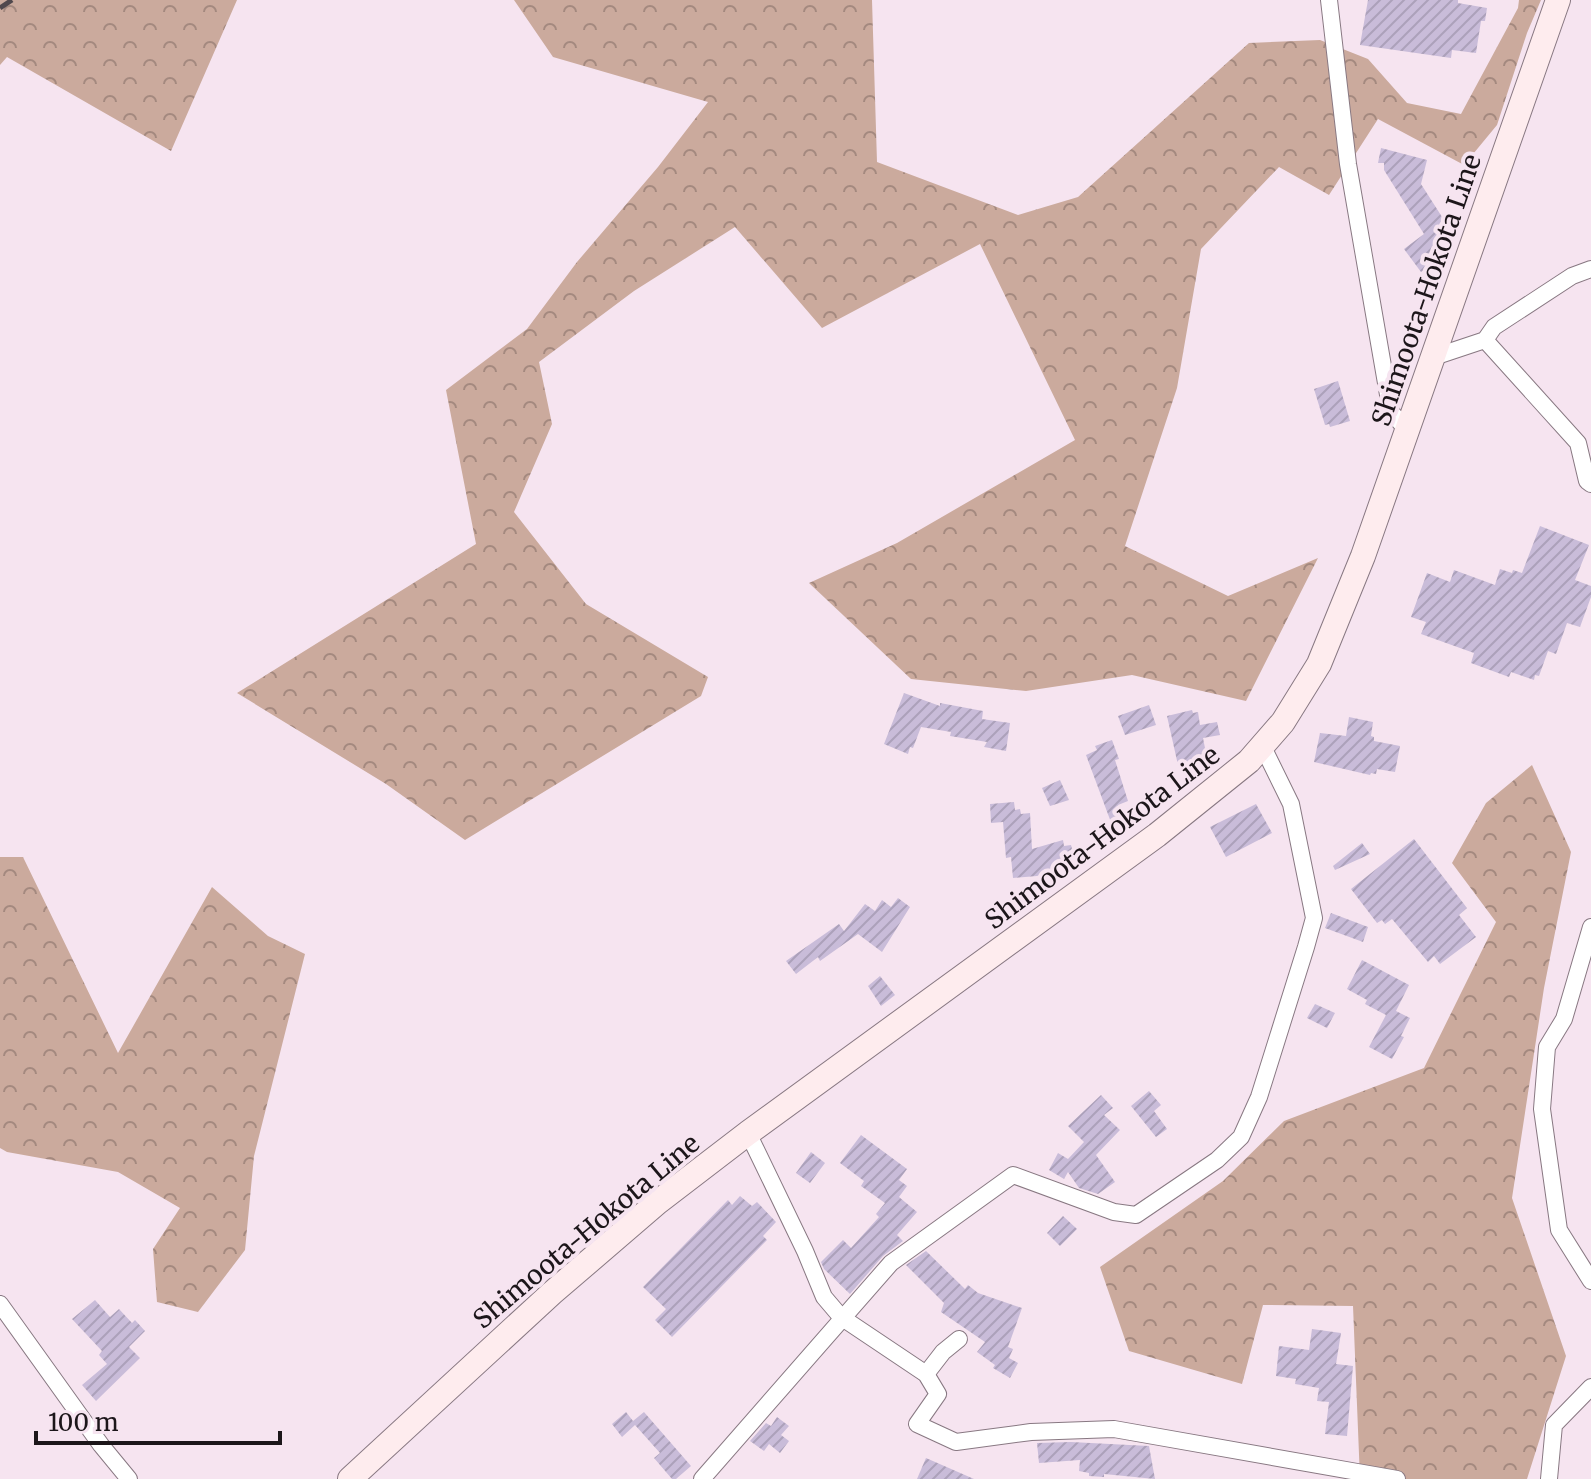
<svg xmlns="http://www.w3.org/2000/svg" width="1591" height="1479" font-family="Merriweather,serif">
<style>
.forest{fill:url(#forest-crowns)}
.building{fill:url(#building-hatch)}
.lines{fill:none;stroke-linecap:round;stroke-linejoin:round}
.street-casing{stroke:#887882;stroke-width:18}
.secondary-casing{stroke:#887882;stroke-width:26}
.street{stroke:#fff;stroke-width:16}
.secondary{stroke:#feecee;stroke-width:24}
.rail{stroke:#50484d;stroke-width:5;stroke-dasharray:16 8;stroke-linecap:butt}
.labels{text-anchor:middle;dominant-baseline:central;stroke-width:8;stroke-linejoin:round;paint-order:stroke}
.street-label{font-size:26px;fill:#1c161a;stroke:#f6e4f0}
</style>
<defs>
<pattern id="forest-crowns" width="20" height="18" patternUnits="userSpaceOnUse" patternTransform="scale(2)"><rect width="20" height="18" fill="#cbaa9d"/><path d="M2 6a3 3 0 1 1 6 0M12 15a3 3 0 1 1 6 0" fill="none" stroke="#a4897f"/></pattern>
<pattern id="building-hatch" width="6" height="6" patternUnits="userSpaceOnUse" patternTransform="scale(2)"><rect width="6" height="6" fill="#c9bcd9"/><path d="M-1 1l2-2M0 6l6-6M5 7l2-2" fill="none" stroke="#aca1ba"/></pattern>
</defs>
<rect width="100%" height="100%" fill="#f6e4f0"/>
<!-- forest -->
<g class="forest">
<polygon points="0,0 237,0 171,151 7,57 0,65"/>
<polygon points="514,0 872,0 877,162 1018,215 1078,197 1249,43 1320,40 1368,59 1407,103 1461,114 1518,8 1519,0 1541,0 1527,33 1497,125 1464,165 1378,119 1329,195 1279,167 1201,249 1177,388 1125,546 1228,596 1318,558 1246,701 1132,675 1026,691 911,679 809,583 897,543 1075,440 980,244 822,328 735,227 634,291 539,362 552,424 514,512 586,604 708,677 701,696 465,840 386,784 237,693 476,544 446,390 527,329 577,262 658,167 708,102 553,57"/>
<polygon points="1532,765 1571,852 1544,988 1512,1198 1566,1356 1527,1479 1360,1479 1353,1306 1263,1305 1242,1384 1129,1351 1100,1267 1223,1181 1284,1121 1424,1068 1496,922 1452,863 1486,803"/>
<polygon points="0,857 23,857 118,1053 212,887 268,936 305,954 254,1156 245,1250 198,1312 157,1302 153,1249 180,1208 118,1172 7,1152 0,1148"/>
</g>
<!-- building -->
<g class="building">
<polygon points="1368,0 1458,0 1458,3 1487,8 1485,21 1481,21 1476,53 1452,50 1451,58 1360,45"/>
<polygon points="1381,148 1427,160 1421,184 1444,220 1441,222 1450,236 1435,244 1443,255 1421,272 1404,249 1424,234 1384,170 1384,163 1378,163"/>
<polygon points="1338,381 1350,421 1330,427 1329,424 1325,425 1314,389"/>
<polygon points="1540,526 1589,545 1575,580 1591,586 1591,597 1580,627 1567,623 1556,654 1548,651 1539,676 1535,675 1534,680 1511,672 1509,677 1471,663 1474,653 1421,634 1426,622 1411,617 1427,573 1450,582 1454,570 1495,585 1500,569 1512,573 1513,570 1522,573"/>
<polygon points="904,693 940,706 940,703 983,711 982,719 1010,723 1006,751 984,747 987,742 950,736 951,732 921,727 913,748 910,747 908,754 884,744"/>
<polygon points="1149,705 1156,725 1125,735 1118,716"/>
<polygon points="1192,710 1193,713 1198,712 1200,725 1217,722 1220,735 1203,738 1207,758 1178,765 1167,716"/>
<polygon points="1349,717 1373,722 1371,736 1374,737 1374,741 1400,746 1395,772 1377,769 1376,774 1371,773 1370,775 1314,762 1320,733 1346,736"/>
<polygon points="1112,740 1119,759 1115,760 1128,801 1118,805 1126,820 1112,825 1086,755 1097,750 1095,746"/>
<polygon points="1060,780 1069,800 1050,806 1042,788"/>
<polygon points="1014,802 1015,810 1020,809 1021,814 1030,813 1032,849 1063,840 1064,846 1071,845 1075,860 1069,861 1070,866 1037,876 1013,878 1011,857 1006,858 1003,822 991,823 990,804"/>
<polygon points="1256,804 1272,833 1226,857 1210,827"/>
<polygon points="1414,839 1467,908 1459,915 1476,937 1440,964 1434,956 1428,962 1392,919 1385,924 1382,920 1377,923 1351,889"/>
<polygon points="1362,843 1370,854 1335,870 1333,866"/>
<polygon points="898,898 910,907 882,952 858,934 820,961 818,957 796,974 786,961 839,924 844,931 865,904 875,911 882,900 891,907"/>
<polygon points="1331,913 1368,927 1363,942 1325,928"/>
<polygon points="1362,960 1409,985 1396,1011 1410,1018 1401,1036 1404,1037 1392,1059 1369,1047 1386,1015 1365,1004 1367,1000 1347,989"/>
<polygon points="880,976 895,995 881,1006 868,986"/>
<polygon points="1315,1004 1335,1013 1327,1028 1307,1018"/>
<polygon points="1149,1091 1161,1105 1154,1111 1167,1129 1156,1137 1131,1106"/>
<polygon points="1101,1095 1113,1108 1104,1115 1120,1130 1096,1155 1115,1182 1098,1194 1079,1188 1068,1172 1064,1179 1049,1170 1058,1153 1068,1159 1084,1142 1068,1126"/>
<polygon points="861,1135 907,1169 899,1180 907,1186 899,1197 917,1212 897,1235 903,1241 883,1256 850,1294 824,1269 821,1262 843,1240 851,1248 879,1217 876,1214 885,1203 861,1186 864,1181 840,1163"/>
<polygon points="811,1152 825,1163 810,1183 796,1173"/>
<polygon points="740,1196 752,1206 757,1202 776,1222 763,1236 767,1240 672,1337 655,1320 666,1309 643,1287 728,1200 732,1205"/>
<polygon points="1063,1216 1077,1229 1060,1246 1047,1233"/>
<polygon points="926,1251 965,1289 968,1285 978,1293 1022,1308 1008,1347 1013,1349 1009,1358 1018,1363 1010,1378 993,1368 995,1365 977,1352 985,1342 941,1312 944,1303 906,1265"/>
<polygon points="95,1300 110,1317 119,1309 132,1323 135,1320 145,1331 129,1347 140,1358 96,1401 82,1385 107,1364 99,1355 102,1351 72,1319"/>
<polygon points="1312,1329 1341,1333 1336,1364 1353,1366 1347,1436 1325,1434 1329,1402 1317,1401 1319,1388 1295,1384 1296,1379 1276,1376 1279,1346 1309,1350"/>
<polygon points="626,1412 633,1421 644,1412 691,1466 676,1479 672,1479 654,1458 660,1453 635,1425 622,1437 612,1424"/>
<polygon points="777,1417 789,1426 781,1435 789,1441 780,1453 769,1444 764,1451 750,1441 766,1423 771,1426"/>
<polygon points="1071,1442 1149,1446 1155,1479 1104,1474 1104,1477 1089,1476 1089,1473 1079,1471 1080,1460 1039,1463 1037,1443"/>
<polygon points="926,1458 974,1479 917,1479"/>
</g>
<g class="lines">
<defs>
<g id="street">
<polyline points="1329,0 1348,164 1391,412 1406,429"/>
<polyline points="1485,340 1578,443 1587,481 1591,484"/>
<polyline points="1431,358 1485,340 1494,327 1572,276 1591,269"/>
<polyline points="1591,927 1564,1019 1547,1047 1542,1109 1559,1230 1591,1281"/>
<polyline points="748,1133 805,1251 824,1297 841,1317 926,1374 938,1394 917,1424 956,1442 1031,1432 1114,1429 1397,1479"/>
<polyline points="0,1304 101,1445 129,1479"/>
<polyline points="926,1374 943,1352 959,1339"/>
<polyline points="702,1479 891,1263 1013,1175 1114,1212 1136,1215 1217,1160 1241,1137 1259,1097 1306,947 1314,918 1291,804 1263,747"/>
<polyline points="1549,1479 1554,1425 1591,1387"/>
</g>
<polyline id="secondary" points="350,1479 552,1293 658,1202 748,1133 1157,835 1249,761 1283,722 1319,664 1363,556 1558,0"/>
</defs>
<!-- street casing -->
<use href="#street" class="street-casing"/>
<!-- secondary casing -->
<use href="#secondary" class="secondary-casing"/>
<!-- street -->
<use href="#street" class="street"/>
<!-- secondary -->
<use href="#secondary" class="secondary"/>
<!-- rail -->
<polyline class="rail" points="0,8 12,0"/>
</g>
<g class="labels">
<!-- street labels -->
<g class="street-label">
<text transform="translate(1426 290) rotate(-71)">Shimoota-Hokota Line</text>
<text transform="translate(1102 837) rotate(-37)">Shimoota-Hokota Line</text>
<text transform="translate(586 1231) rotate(-40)">Shimoota-Hokota Line</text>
</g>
</g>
<!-- scale -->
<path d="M36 1431v12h244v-12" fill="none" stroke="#1c161a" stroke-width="4"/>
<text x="48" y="1431" font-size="24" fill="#1c161a" stroke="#f6e4f0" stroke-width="6" paint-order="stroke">100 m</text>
</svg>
